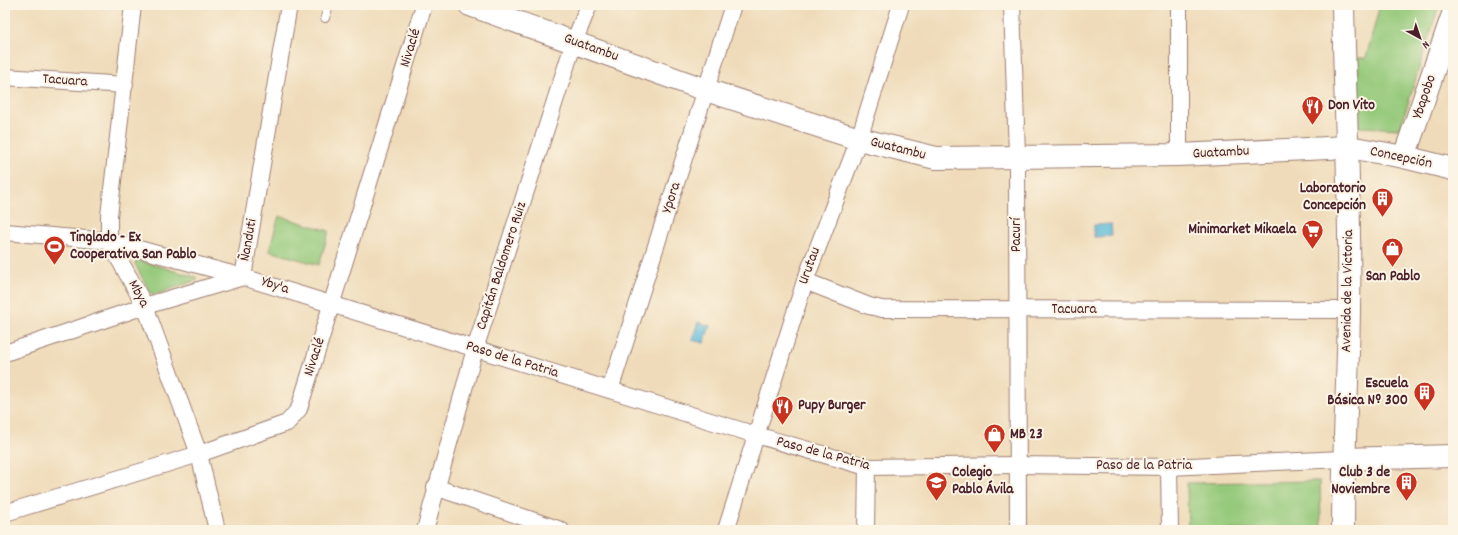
<svg xmlns="http://www.w3.org/2000/svg" width="1458" height="535" font-family="Dekko,sans-serif">
<style>
.green{fill:#95c97a;stroke:#707452}
.water{fill:#58b9d7;stroke:#516c81}
.lines{fill:none;stroke-linecap:round;stroke-linejoin:round}
.lane-casing{stroke:#9c7d72;stroke-width:10}
.street-casing{stroke:#9c7d72;stroke-width:18}
.secondary-casing{stroke:#9c7d72;stroke-width:24}
.lane{stroke:#fff;stroke-width:8}
.street{stroke:#fff;stroke-width:16}
.secondary{stroke:#fff;stroke-width:22}
.labels{text-anchor:middle;dominant-baseline:central;stroke-width:4;stroke-linejoin:round;paint-order:stroke}
.street-label{font-size:15px;fill:#4a1f2b;stroke:#fcf5e5}
.poi-label{font-size:15px;font-weight:bold;fill:#4a1f2b;stroke:#fcf5e5;text-anchor:start}
</style>
<rect width="100%" height="100%" fill="#fcf5e5"/>
<filter id="ink" filterUnits="userSpaceOnUse"><feTurbulence type="fractalNoise" baseFrequency=".025" numOctaves="2"/><feDisplacementMap in="SourceGraphic" scale="8" xChannelSelector="R" yChannelSelector="G"/><feConvolveMatrix kernelMatrix="1 2 1 2 8 2 1 2 1" color-interpolation-filters="sRGB"/></filter>
<filter id="wash" filterUnits="userSpaceOnUse"><feTurbulence type="fractalNoise" baseFrequency=".012" numOctaves="4" result="noise"/><feDisplacementMap in="SourceGraphic" scale="16" xChannelSelector="R" yChannelSelector="G"/><feGaussianBlur stdDeviation="0.9" result="paint"/><feColorMatrix in="noise" values="0 0 0 0 0 0 0 0 0 0 0 0 0 0 0 0 0 1.4 0 .05"/><feComposite in="paint" operator="in"/></filter>
<g filter="url(#wash)">
<rect width="100%" height="100%" fill="#efdbb9"/>
<!-- green -->
<g class="green">
<polygon points="1380,5 1439,5 1400,129 1358,127 1358,58 1366,58"/>
<polygon points="279,216 329,231 319,265 269,251"/>
<polygon points="137,260 196,277 197,280 154,295 150,292 135,264"/>
<polygon points="1320,481 1321,530 1188,530 1187,483"/>
</g>
<!-- water -->
<g class="water">
<polygon points="1111,224 1112,236 1094,237 1094,225"/>
<polygon points="698,322 710,326 704,343 692,340"/>
</g>
</g>
<g filter="url(#ink)">
<g class="lines">
<defs>
<polyline id="lane" points="325,18 329,5"/>
<g id="street">
<polyline points="133,5 109,216 109,241 145,306 199,454 217,530"/>
<polyline points="1012,5 1017,156 1018,530"/>
<polyline points="5,77 125,85"/>
<polyline points="1179,155 1179,5"/>
<polyline points="5,232 109,241 243,277 756,435 867,467 1017,465 1169,467 1343,459"/>
<polyline points="805,281 869,306 882,309 1349,310"/>
<polyline points="5,353 145,306 243,277 289,5"/>
<polyline points="610,390 733,5"/>
<polyline points="1169,467 1170,530"/>
<polyline points="435,487 561,530"/>
<polyline points="5,513 199,454 287,423 299,409 424,5"/>
<polyline points="425,530 475,349 574,42 589,5"/>
<polyline points="726,530 805,281 859,139 901,5"/>
<polyline points="866,530 867,467"/>
</g>
<g id="secondary">
<polyline points="470,5 706,90 859,139 936,158 1179,155 1349,147 1404,157 1453,169"/>
<path d="M1343 5C1345 107 1351 208 1349 310 1348 383 1343 456 1343 530"/>
<polyline points="1404,157 1453,14"/>
<polyline points="1343,459 1453,456"/>
</g>
</defs>
<!-- lane casing -->
<use href="#lane" class="lane-casing"/>
<!-- street casing -->
<use href="#street" class="street-casing"/>
<!-- secondary casing -->
<use href="#secondary" class="secondary-casing"/>
<!-- lane -->
<use href="#lane" class="lane"/>
<!-- street -->
<use href="#street" class="street"/>
<!-- secondary -->
<use href="#secondary" class="secondary"/>
</g>
</g>
<!-- icons -->
<defs>
<symbol id="restaurant-pin" viewBox="-11 -11 22 30"><path d="M0 17L-7.5 6A9.5 9.5 0 1 1 7.5 6Z" fill="#c8321e" stroke="#fcf5e5"/><path d="M-5-6h1v4h1v-4h1v4h1v-4h1v5L-1.5 .5V6h-2V.5L-5-1ZM5-6V6H3V1.5H1.5Q1.5-4 5-6Z" fill="#fff"/></symbol>
<symbol id="building-pin" viewBox="-11 -11 22 30"><path d="M0 17L-7.5 6A9.5 9.5 0 1 1 7.5 6Z" fill="#c8321e" stroke="#fcf5e5"/><path d="M-4-6H4V6H1V3H-1V6H-4ZM-2.5-4.3h1.7v1.8h-1.7ZM.8-4.3h1.7v1.8H.8ZM-2.5-1h1.7V.8h-1.7ZM.8-1h1.7V.8H.8Z" fill="#fff"/></symbol>
<symbol id="supermarket-pin" viewBox="-11 -11 22 30"><path d="M0 17L-7.5 6A9.5 9.5 0 1 1 7.5 6Z" fill="#c8321e" stroke="#fcf5e5"/><path d="M-6-5.5h2.5l.6 2H6L4.5 2H-2.5L-4.4-4H-6ZM-1.5 3.2a1.3 1.3 0 1 0 .1 0ZM3 3.2a1.3 1.3 0 1 0 .1 0Z" fill="#fff"/></symbol>
<symbol id="stadium-pin" viewBox="-11 -11 22 30"><path d="M0 17L-7.5 6A9.5 9.5 0 1 1 7.5 6Z" fill="#c8321e" stroke="#fcf5e5"/><path d="M0-5a6.5 5 0 1 0 0 10a6.5 5 0 1 0 0-10ZM-3.5-1.8h7v3.6h-7Z" fill="#fff"/></symbol>
<symbol id="shop-pin" viewBox="-11 -11 22 30"><path d="M0 17L-7.5 6A9.5 9.5 0 1 1 7.5 6Z" fill="#c8321e" stroke="#fcf5e5"/><path d="M-5-2.5h2.3a2.7 3.5 0 0 1 5.4 0H5L5.5 6h-11ZM-1.5-2.5h3a1.5 2.3 0 0 0-3 0Z" fill="#fff"/></symbol>
<symbol id="school-pin" viewBox="-11 -11 22 30"><path d="M0 17L-7.5 6A9.5 9.5 0 1 1 7.5 6Z" fill="#c8321e" stroke="#fcf5e5"/><path d="M0-5L7-2L0 1L-7-2ZM-4 1L0 2.5L4 1V4Q0 6-4 4Z" fill="#fff"/></symbol>
</defs>
<g fill-rule="evenodd">
<use href="#restaurant-pin" x="1300" y="94" width="25" height="34"/>
<use href="#building-pin" x="1370" y="186" width="25" height="34"/>
<use href="#supermarket-pin" x="1300" y="218" width="25" height="34"/>
<use href="#stadium-pin" x="42" y="234" width="25" height="34"/>
<use href="#shop-pin" x="1380" y="236" width="25" height="34"/>
<use href="#building-pin" x="1412" y="380" width="25" height="34"/>
<use href="#restaurant-pin" x="770" y="394" width="25" height="34"/>
<use href="#shop-pin" x="982" y="422" width="25" height="34"/>
<use href="#school-pin" x="924" y="470" width="25" height="34"/>
<use href="#building-pin" x="1394" y="470" width="25" height="34"/>
</g>
<g class="labels">
<!-- street labels -->
<g class="street-label">
<text transform="translate(411 48) rotate(-73)">Nivaclé</text>
<text transform="translate(591 48) rotate(20)">Guatambu</text>
<text transform="translate(65 81) rotate(4)">Tacuara</text>
<text transform="translate(1425 97) rotate(-71)">Ybapobo</text>
<text transform="translate(898 149) rotate(14)">Guatambu</text>
<text transform="translate(1221 153) rotate(-3)">Guatambu</text>
<text transform="translate(1401 158) rotate(12)">Concepción</text>
<text transform="translate(672 198) rotate(-72)">Ypora</text>
<text transform="translate(1017 235) rotate(-90)">Pacurí</text>
<text transform="translate(249 240) rotate(-80)">Ñanduti</text>
<text transform="translate(502 266) rotate(-72)">Capitán Baldomero Ruiz</text>
<text transform="translate(810 266) rotate(-70)">Urutau</text>
<text transform="translate(275 286) rotate(17)">Yby'a</text>
<text transform="translate(1348 291) rotate(-89)">Avenida de la Victoria</text>
<text transform="translate(138 294) rotate(62)">Mbya</text>
<text x="1074" y="310">Tacuara</text>
<text transform="translate(315 357) rotate(-72)">Nivaclé</text>
<text transform="translate(512 360) rotate(17)">Paso de la Patria</text>
<text transform="translate(823 454) rotate(15)">Paso de la Patria</text>
<text x="1144" y="466">Paso de la Patria</text>
</g>
<!-- poi labels -->
<g class="poi-label">
<text x="1328" y="106">Don Vito</text>
<text x="1366" y="189" text-anchor="end">Laboratorio<tspan x="1366" dy="17">Concepción</tspan></text>
<text x="1296" y="230" text-anchor="end">Minimarket Mikaela</text>
<text x="70" y="238">Tinglado - Ex<tspan x="70" dy="17">Cooperativa San Pablo</tspan></text>
<text x="1393" y="277" text-anchor="middle">San Pablo</text>
<text x="1408" y="384" text-anchor="end">Escuela<tspan x="1408" dy="17">Básica Nº 300</tspan></text>
<text x="798" y="406">Pupy Burger</text>
<text x="1010" y="435">MB 23</text>
<text x="952" y="473">Colegio<tspan x="952" dy="17">Pablo Ávila</tspan></text>
<text x="1390" y="473" text-anchor="end">Club 3 de<tspan x="1390" dy="17">Noviembre</tspan></text>
</g>
</g>
<!-- margin -->
<rect width="1458" height="535" fill="none" stroke="#fcf5e5" stroke-width="20"/>
<!-- north arrow -->
<g transform="translate(1420 38) rotate(140)" stroke="#fcf5e5" stroke-width="3" paint-order="stroke">
<path d="M0-3L7 15L0 10L-7 15Z" fill="#4a1f2b"/>
<text y="-6" font-size="11" font-weight="bold" text-anchor="middle" fill="#4a1f2b">N</text>
</g>
</svg>
